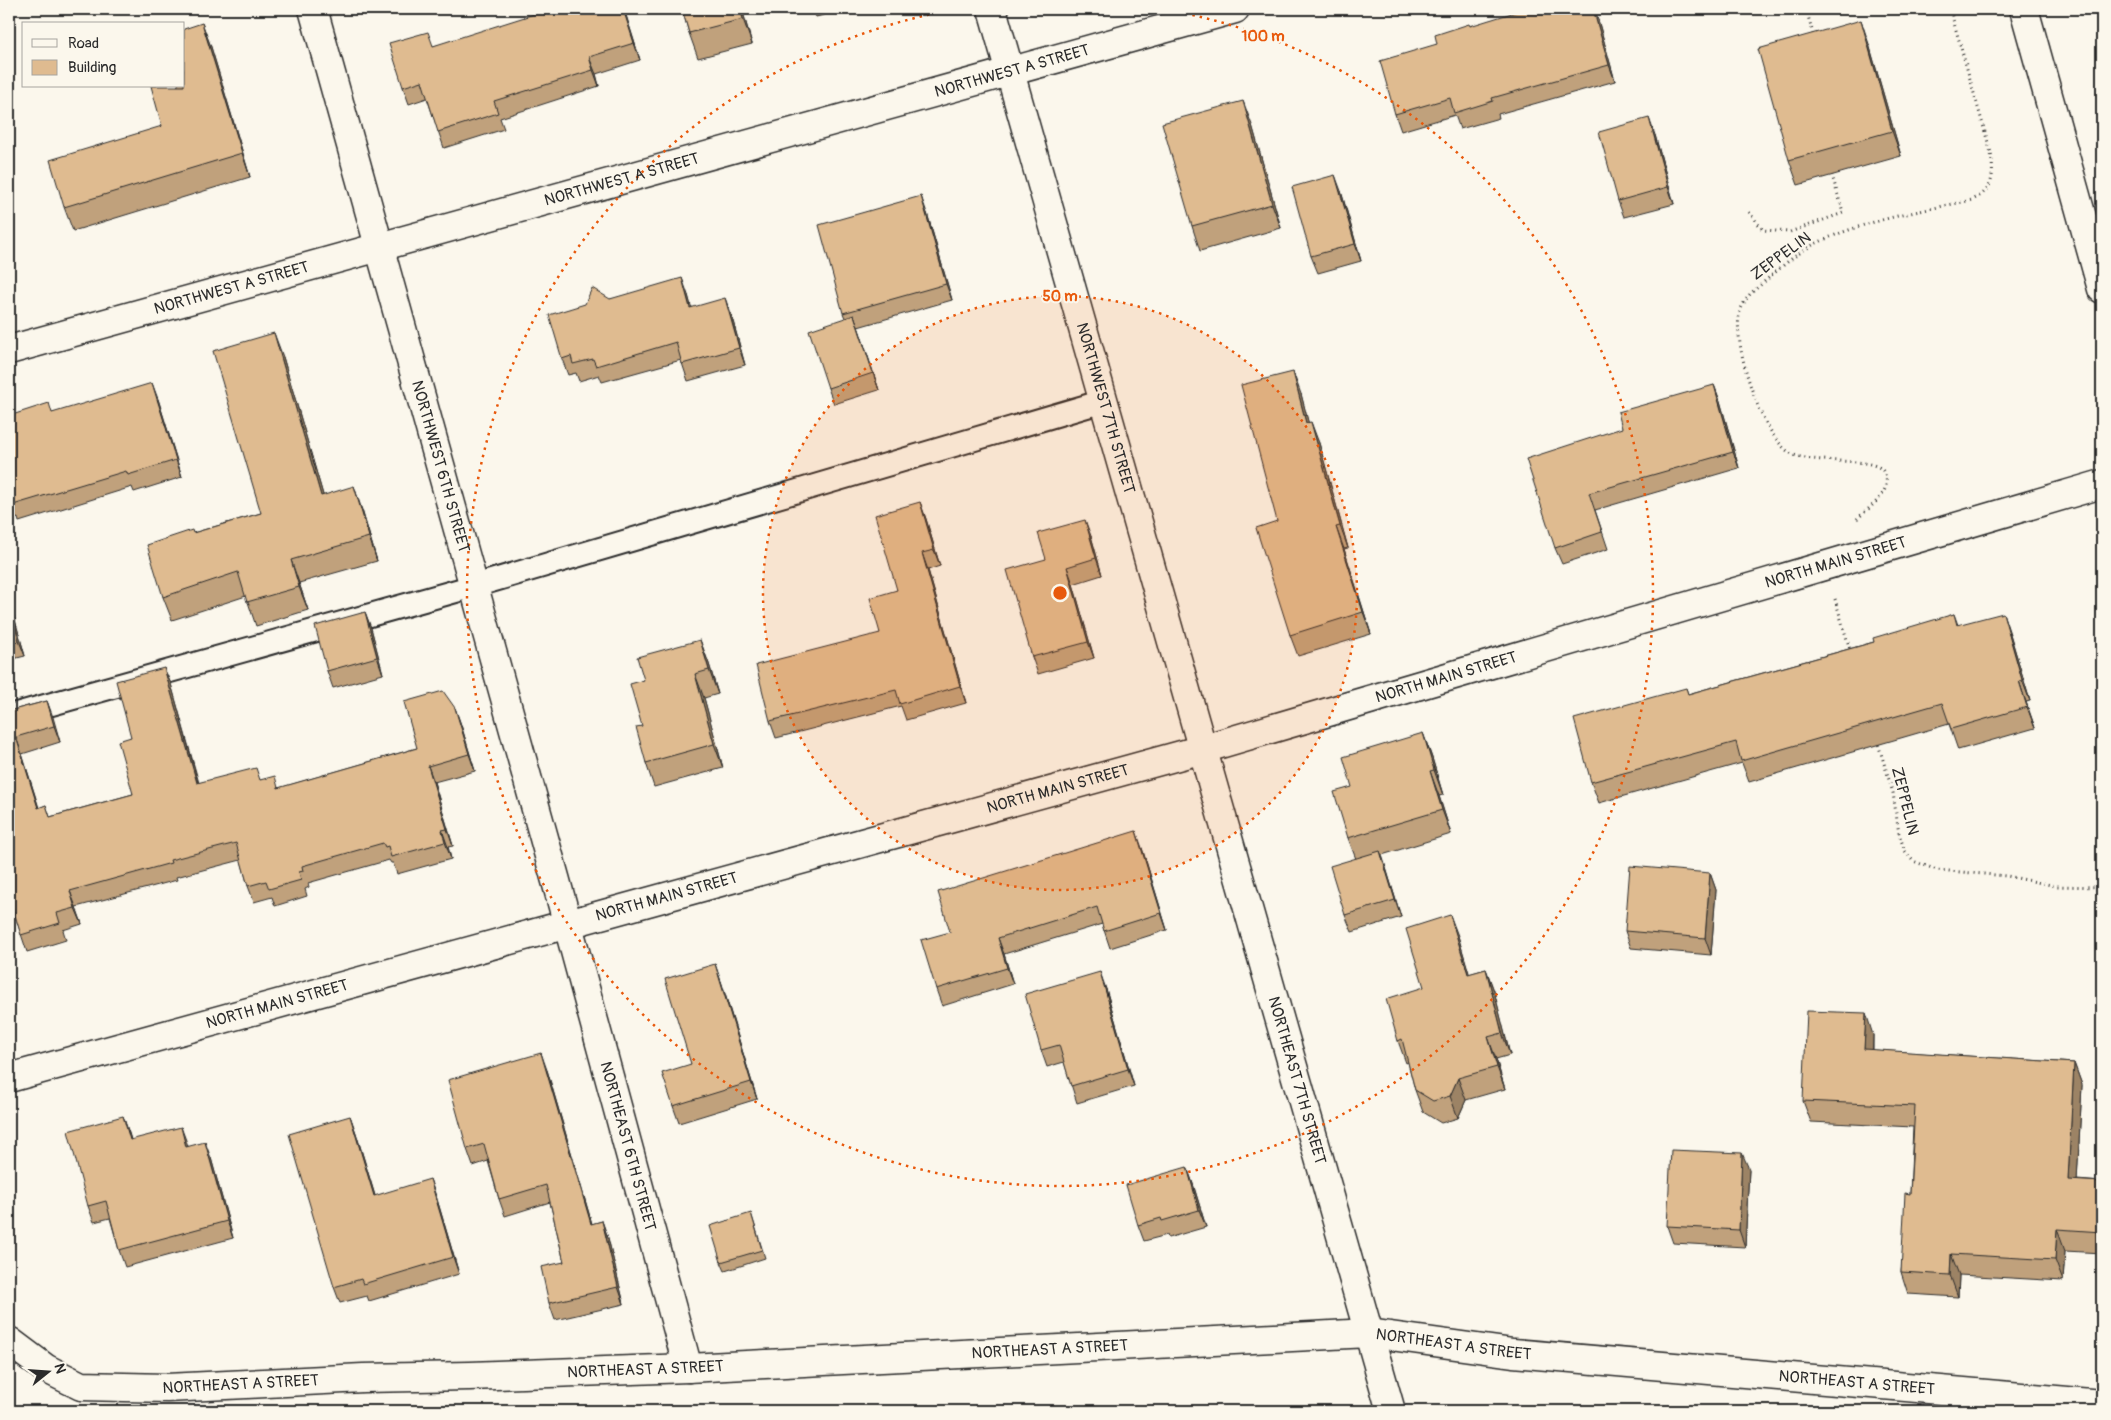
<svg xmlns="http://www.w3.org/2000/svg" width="2111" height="1420" font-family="Pangolin,sans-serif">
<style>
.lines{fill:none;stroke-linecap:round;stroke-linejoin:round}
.service-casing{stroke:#2b2b2b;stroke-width:26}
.minor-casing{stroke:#2b2b2b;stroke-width:31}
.tertiary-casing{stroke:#2b2b2b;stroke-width:31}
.path{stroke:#2b2b2b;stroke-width:3;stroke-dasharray:1 4;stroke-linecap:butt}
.service{stroke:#fbf7ec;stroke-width:22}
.minor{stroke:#fbf7ec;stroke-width:28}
.tertiary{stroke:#fbf7ec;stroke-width:28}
.wall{fill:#c0a17c;stroke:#2b2b2b}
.shaded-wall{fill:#9c8365;stroke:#2b2b2b}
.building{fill:#dfbb90;stroke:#2b2b2b}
.ring{fill:none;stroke:#e8590c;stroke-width:2.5;stroke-dasharray:2.5 5}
.labels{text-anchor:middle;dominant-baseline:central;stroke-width:4;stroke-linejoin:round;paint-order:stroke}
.street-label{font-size:16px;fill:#2b2b2b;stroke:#fbf7ec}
.centre{fill:#e8590c;stroke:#fbf7ec;stroke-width:2.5}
.ring-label{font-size:15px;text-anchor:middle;font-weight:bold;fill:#e8590c;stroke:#fbf7ec;stroke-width:4;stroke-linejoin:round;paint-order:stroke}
</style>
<rect width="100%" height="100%" fill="#fbf7ec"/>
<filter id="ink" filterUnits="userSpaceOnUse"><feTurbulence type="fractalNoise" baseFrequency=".02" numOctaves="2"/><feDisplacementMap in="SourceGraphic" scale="10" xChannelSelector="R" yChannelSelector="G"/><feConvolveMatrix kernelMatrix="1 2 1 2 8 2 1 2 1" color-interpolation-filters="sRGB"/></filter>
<g filter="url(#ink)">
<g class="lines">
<defs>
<polyline id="service" points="9,716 474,586 1104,401"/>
<g id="minor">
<path id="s1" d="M313 9 556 881 688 1368"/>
<path id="s2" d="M992 9 1391 1411"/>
<polyline points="2024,9 2102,289"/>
<path id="s3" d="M9 1078 1203 749 2102 484"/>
<path id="s4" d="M9 1341 45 1368 81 1386 167 1388 363 1378 470 1376 688 1368 1369 1333 1513 1353 2102 1404"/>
</g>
<g id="tertiary">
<path id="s5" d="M9 350 1235 9"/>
</g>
</defs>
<!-- service casing -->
<use href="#service" class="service-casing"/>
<!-- minor casing -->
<use href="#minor" class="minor-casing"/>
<!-- tertiary casing -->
<use href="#tertiary" class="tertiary-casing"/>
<!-- path -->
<g class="path">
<polyline points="1806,9 1814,37"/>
<polyline points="1749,212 1763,230 1790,232 1843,213 1832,175"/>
<path d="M1857 519C1868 508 1896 491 1883 471 1873 456 1813 465 1792 454 1762 438 1734 349 1739 316 1740 308 1746 299 1751 293 1772 276 1794 253 1819 242 1866 220 1921 211 1972 200 1994 190 1994 176 1991 153L1950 9"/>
<polyline points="1835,599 1851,653"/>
<polyline points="1877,740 1893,793 1899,834 1905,851 1913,861 1937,870 2007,876 2056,886 2102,887"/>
</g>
<!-- service -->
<use href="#service" class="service"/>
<!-- minor -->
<use href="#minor" class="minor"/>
<!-- tertiary -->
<use href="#tertiary" class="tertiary"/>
</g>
<!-- wall -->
<g class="wall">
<polygon points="624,9 640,60 596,74 599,86 500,118 504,129 444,148 427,98 409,104 403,87 433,46"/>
<polygon points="682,9 742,9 752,44 698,58 689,33"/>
<polygon points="813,9 847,9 816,17"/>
<polygon points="1595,9 1615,81 1498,114 1499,118 1460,129 1455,115 1401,131 1395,114 1437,44 1470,26"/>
<polygon points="202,23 211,47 250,177 73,231 64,207 162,126"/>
<polygon points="1869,44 1901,156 1798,185 1789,160"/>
<polygon points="1252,125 1281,228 1200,251 1192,226"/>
<polygon points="1655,135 1674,204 1624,217 1618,201"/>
<polygon points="1341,191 1361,261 1318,273 1311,256"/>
<polygon points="927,213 952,300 858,327 879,390 834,404 828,388 845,318 843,313"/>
<polygon points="688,295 691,307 731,314 745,365 688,381 681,360 602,382 599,375 579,381 576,373 568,375 562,359 610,299"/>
<polygon points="283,357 323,495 362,510 377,561 299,583 308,610 256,626 246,596 172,620 163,597 193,533 261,513"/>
<polygon points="1714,385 1720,401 1739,468 1595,510 1608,549 1562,564 1555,548 1622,428"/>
<polygon points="1301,394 1308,422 1319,443 1348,548 1344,549 1371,634 1298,656 1290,635 1277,521"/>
<polygon points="158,399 182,477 134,492 132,487 19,522 18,518 9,521 9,416 53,413"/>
<polygon points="920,502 926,519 940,566 928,570 966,703 906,720 901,706 776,738 770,721 880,633 897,590"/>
<polygon points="1091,536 1102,575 1073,584 1094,658 1038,674 1032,657 1046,559"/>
<polygon points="9,601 13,613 25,656 9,660"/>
<polygon points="365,612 371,628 383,674 333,688 327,671"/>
<polygon points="1954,614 1958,625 2010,634 2030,701 2026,702 2035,728 1958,750 1949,724 1749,782 1742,763 1599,803 1591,782 1686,688 1688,694 1874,642"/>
<polygon points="700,640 709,664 718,694 704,698 723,768 654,787 646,763 644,680"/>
<polygon points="164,668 171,684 199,783 260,780 279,788 417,748 455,708 461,725 475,771 434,782 453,846 448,847 451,859 397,874 393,863 391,863 389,860 308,883 309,887 305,889 307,896 275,906 272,897 254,902 248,886 241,860 176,877 177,880 76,907 82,924 63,930 66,940 27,952 15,916 9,918 9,711 47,701 60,742 22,754 39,808 46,805 50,817 133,794 131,737"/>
<polygon points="1423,733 1432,758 1443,795 1439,796 1451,834 1382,855 1386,868 1401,917 1352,932 1345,915 1356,859 1348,838 1352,787"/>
<polygon points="1142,848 1167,930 1110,948 1102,924 1004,954 1013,984 942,1006 936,989 950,932"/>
<polygon points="1710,873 1716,890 1711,955 1631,948 1625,931"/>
<polygon points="1458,936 1469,974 1486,969 1494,991 1510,1055 1496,1059 1505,1089 1466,1100 1458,1118 1441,1123 1423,1112 1415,1090 1408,1062 1406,1063 1398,1041 1424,987"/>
<polygon points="721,981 757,1099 679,1123 673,1106 691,1064"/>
<polygon points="1106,989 1134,1086 1077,1103 1064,1062 1047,1067 1041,1050"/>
<polygon points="1873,1035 1873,1050 2074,1063 2082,1085 2077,1180 2102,1182 2102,1253 2065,1251 2063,1281 1959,1275 1958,1297 1908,1294 1901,1272 1910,1194 1913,1127 1811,1122 1803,1101"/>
<polygon points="547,1070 592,1224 602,1221 608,1238 624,1304 555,1320 549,1303 564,1262 550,1202 505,1216 499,1199 488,1161 473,1166 467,1149"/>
<polygon points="123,1116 131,1140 188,1146 211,1158 233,1238 125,1267 119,1250 110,1218 94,1222 88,1206"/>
<polygon points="350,1116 356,1133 375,1196 436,1196 459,1274 369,1301 367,1296 340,1303 334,1287"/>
<polygon points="1187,1167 1193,1184 1206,1227 1168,1238 1167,1235 1144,1241 1138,1225"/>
<polygon points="1749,1169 1745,1247 1673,1243 1667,1226"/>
<polygon points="751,1213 765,1258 725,1271 721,1262"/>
</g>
<!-- shaded-wall -->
<g class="shaded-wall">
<polygon points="623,9 624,9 640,60 634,43"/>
<polygon points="740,9 742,9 752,44 743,19"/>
<polygon points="1593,9 1595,9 1615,81 1609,65"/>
<polygon points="1861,20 1869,44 1901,156 1892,131"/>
<polygon points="202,23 211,47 250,177 242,153"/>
<polygon points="589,57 596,74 599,86 593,70"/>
<polygon points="1243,101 1252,125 1281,228 1272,204"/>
<polygon points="1649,118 1655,135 1674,204 1668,187"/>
<polygon points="1335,175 1341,191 1361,261 1355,244"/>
<polygon points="921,196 927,213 952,300 946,284"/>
<polygon points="682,278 688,295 696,324 690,308"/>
<polygon points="725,298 731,314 745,365 739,348"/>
<polygon points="854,315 860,332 879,390 873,373"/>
<polygon points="274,333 283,357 330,519 321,496"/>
<polygon points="1293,372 1301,394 1314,444 1306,423"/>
<polygon points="152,383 158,399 182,477 176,460"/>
<polygon points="1714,385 1720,401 1739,468 1733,452"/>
<polygon points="1311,422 1319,443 1348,548 1340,526"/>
<polygon points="354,486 362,510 377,561 369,537"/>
<polygon points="920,502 926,519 940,566 934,550"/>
<polygon points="1085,520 1091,536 1102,575 1096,558"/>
<polygon points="1336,527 1344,549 1371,634 1363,612"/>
<polygon points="922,553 928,570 966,703 960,686"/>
<polygon points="291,560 299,583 308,610 299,587"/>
<polygon points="1067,567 1073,584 1094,658 1088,642"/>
<polygon points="9,601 13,613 25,656 19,641"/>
<polygon points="365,612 371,628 383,674 377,657"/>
<polygon points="2003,613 2010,634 2030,701 2022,680"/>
<polygon points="700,640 709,664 718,694 709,670"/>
<polygon points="164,668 171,684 203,800 197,783"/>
<polygon points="695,674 704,698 723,768 714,744"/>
<polygon points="2019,681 2026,702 2035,728 2027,707"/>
<polygon points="47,701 53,717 60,742 54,726"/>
<polygon points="455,708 461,725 475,771 469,754"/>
<polygon points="1423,733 1432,758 1443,795 1434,770"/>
<polygon points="16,737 22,754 44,825 38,808"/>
<polygon points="428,766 434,782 453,846 447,829"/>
<polygon points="1430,771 1439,796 1451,834 1442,810"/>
<polygon points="442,830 448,847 451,859 445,842"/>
<polygon points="1136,831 1142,848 1167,930 1161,913"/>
<polygon points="1380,851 1386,868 1401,917 1395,900"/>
<polygon points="1710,873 1716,890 1711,955 1705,938"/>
<polygon points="70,891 76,907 82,924 75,908"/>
<polygon points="1450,915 1458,936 1476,996 1468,974"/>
<polygon points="998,938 1004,954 1013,984 1007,968"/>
<polygon points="715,964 721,981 757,1099 751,1082"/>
<polygon points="1486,969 1494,991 1510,1055 1502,1033"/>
<polygon points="1100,972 1106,989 1134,1086 1128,1069"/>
<polygon points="1866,1013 1873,1035 1872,1071 1864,1049"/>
<polygon points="1488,1037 1496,1059 1505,1089 1497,1067"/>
<polygon points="541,1053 547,1070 597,1241 591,1224"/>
<polygon points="2074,1063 2082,1085 2076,1201 2068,1180"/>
<polygon points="1458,1078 1466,1100 1458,1118 1450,1096"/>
<polygon points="123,1116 129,1133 136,1157 130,1140"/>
<polygon points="350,1116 356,1133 380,1212 374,1196"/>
<polygon points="181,1127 187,1143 192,1163 186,1147"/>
<polygon points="205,1142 211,1158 233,1238 227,1221"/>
<polygon points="1742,1153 1749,1169 1745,1247 1739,1230"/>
<polygon points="1187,1167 1193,1184 1206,1227 1199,1210"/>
<polygon points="430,1179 436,1196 459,1274 453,1257"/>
<polygon points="602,1221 608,1238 624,1304 618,1287"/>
<polygon points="2057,1229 2065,1251 2063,1281 2055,1260"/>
<polygon points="1951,1254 1959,1275 1958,1297 1950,1275"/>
</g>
<!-- building -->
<g class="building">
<polygon points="550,9 623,9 634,43 589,57 593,70 494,101 498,113 438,132 422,81 403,87 389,43 428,32 433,46"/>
<polygon points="682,9 740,9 743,19 689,33"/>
<polygon points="1525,9 1593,9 1609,65 1492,98 1493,101 1454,113 1450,98 1395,114 1380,61 1437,44 1435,35 1469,24 1470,26"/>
<polygon points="1861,20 1892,131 1789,160 1758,49"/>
<polygon points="202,23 242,153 64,207 50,160 162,126 151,86 184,86 184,29"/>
<polygon points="1243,101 1272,204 1192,226 1162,123"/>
<polygon points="1649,118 1668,187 1618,201 1599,132"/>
<polygon points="1335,175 1355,244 1311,256 1292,187"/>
<polygon points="921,196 946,284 843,313 819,225"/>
<polygon points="682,278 690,308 725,298 739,348 682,364 676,342 596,366 593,359 573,364 571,356 562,359 549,315 585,304 592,288 610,299"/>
<polygon points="854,315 873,373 828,388 809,330"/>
<polygon points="274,333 321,496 354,486 369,537 291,560 299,587 247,602 238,572 163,597 147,545 192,530 193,533 261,513 213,351"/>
<polygon points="1293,372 1306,423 1311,422 1340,526 1336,527 1363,612 1290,635 1256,528 1277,521 1241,385"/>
<polygon points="152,383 176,460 128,475 126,471 13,505 12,501 9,502 9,416 49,403 52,413"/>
<polygon points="1714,385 1733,452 1589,493 1602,532 1555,548 1526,459 1622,428 1618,412"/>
<polygon points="920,502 934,550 922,553 960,686 900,704 896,690 770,721 756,665 880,633 870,598 897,590 875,515"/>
<polygon points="1085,520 1096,558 1067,567 1088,642 1032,657 1007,570 1046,559 1038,533"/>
<polygon points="9,602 19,641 9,644"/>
<polygon points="365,612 377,657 327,671 315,626"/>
<polygon points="2003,613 2022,680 2019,681 2027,707 1951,729 1942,703 1741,761 1736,742 1591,782 1574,719 1686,688 1688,694 1874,642 1873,638 1954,614 1957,625"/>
<polygon points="700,640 709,670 695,674 714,744 646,763 636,727 642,726 630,684 644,680 637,657"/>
<polygon points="164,668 197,783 256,768 260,780 275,776 278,788 417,748 404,702 443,691 455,708 469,754 428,766 447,829 442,830 445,842 391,857 388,846 385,847 383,843 302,866 303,871 299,872 301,880 269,889 266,881 248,886 236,843 170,860 171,863 70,891 75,908 57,913 60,923 21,935 10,899 9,900 9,711 47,701 54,726 16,737 38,808 46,805 50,817 133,794 118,741 131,737 116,681"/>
<polygon points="1423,733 1434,770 1430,771 1442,810 1348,838 1334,792 1352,787 1343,757"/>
<polygon points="1136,831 1161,913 1104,931 1097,907 998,938 1007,968 936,989 921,940 950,932 938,892"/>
<polygon points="1380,851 1395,900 1345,915 1330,866"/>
<polygon points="1630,866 1710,873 1705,938 1625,931"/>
<polygon points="1450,915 1468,974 1486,969 1502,1033 1488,1037 1497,1067 1458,1078 1450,1096 1433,1101 1415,1090 1402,1039 1398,1041 1386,999 1424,987 1406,929"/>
<polygon points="715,964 751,1082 673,1106 662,1073 691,1064 665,979"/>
<polygon points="1100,972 1128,1069 1071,1086 1059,1045 1041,1050 1025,994"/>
<polygon points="1807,1011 1866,1013 1864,1049 2074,1063 2068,1180 2102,1182 2102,1232 2057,1229 2055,1260 1951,1254 1950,1275 1901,1272 1905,1193 1910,1194 1915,1106 1803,1101"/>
<polygon points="541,1053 591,1224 602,1221 618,1287 549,1303 541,1267 564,1262 546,1185 499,1199 484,1144 467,1149 448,1080"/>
<polygon points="123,1116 130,1140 181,1127 186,1147 205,1142 227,1221 119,1250 106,1201 88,1206 68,1131"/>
<polygon points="350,1116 374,1196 430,1179 453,1257 363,1284 361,1279 334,1287 289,1134"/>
<polygon points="1671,1150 1742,1153 1739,1230 1667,1226"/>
<polygon points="1187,1167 1199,1210 1162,1221 1161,1218 1138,1225 1126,1185"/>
<polygon points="751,1213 762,1250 721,1262 710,1226"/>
<polygon points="1311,1407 1312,1411 1297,1411"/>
</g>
</g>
<!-- distance rings -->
<circle cx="1060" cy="593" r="297" fill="#e8590c" fill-opacity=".12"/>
<g class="ring">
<circle cx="1060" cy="593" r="297"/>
<path d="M1163 9A593 593 0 1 1 957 9"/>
</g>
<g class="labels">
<!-- street labels -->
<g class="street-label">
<text stroke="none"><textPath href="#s5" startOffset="1041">NORTHWEST A STREET</textPath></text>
<text stroke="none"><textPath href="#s5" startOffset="636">NORTHWEST A STREET</textPath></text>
<text transform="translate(1781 256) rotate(-36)">ZEPPELIN</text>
<text stroke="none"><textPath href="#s5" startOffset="231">NORTHWEST A STREET</textPath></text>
<text stroke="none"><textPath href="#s2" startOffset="415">NORTHWEST 7TH STREET</textPath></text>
<text stroke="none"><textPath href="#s1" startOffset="475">NORTHWEST 6TH STREET</textPath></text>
<text stroke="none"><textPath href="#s3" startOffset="1898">NORTH MAIN STREET</textPath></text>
<text stroke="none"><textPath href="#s3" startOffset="1492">NORTH MAIN STREET</textPath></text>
<text stroke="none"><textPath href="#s3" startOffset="1088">NORTH MAIN STREET</textPath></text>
<text transform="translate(1905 801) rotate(76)">ZEPPELIN</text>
<text stroke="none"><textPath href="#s3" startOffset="682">NORTH MAIN STREET</textPath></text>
<text stroke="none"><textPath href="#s3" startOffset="278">NORTH MAIN STREET</textPath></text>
<text stroke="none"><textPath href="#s2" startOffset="1114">NORTHEAST 7TH STREET</textPath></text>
<text stroke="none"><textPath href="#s1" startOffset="1180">NORTHEAST 6TH STREET</textPath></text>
<text stroke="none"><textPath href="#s4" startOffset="1460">NORTHEAST A STREET</textPath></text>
<text stroke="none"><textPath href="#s4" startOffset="1055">NORTHEAST A STREET</textPath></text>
<text stroke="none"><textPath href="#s4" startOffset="650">NORTHEAST A STREET</textPath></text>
<text stroke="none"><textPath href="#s4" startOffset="245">NORTHEAST A STREET</textPath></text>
<text stroke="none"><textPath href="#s4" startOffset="1865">NORTHEAST A STREET</textPath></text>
</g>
</g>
<circle cx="1060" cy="593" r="8" class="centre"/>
<g class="ring-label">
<text x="1263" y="41">100 m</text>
<text x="1060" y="301">50 m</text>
</g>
<!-- margin -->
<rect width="2111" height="1420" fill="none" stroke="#fbf7ec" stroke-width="30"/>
<rect x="15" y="15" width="2081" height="1390" fill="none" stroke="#2b2b2b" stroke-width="2" filter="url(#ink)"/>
<!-- legend -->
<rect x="22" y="22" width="162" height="65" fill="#fbf7ec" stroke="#a8a59f"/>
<rect x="32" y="39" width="25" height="8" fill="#fbf7ec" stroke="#a8a59f"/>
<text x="68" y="48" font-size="15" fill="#2b2b2b">Road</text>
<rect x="32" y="60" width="25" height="15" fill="#dfbb90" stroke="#a8a59f"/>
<text x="68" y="72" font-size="15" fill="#2b2b2b">Building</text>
<!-- north arrow -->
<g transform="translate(48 1372) rotate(73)" stroke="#fbf7ec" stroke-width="4" paint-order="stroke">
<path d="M0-4L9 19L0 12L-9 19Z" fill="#2b2b2b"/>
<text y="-8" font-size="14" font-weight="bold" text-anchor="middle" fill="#2b2b2b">N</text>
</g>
</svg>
